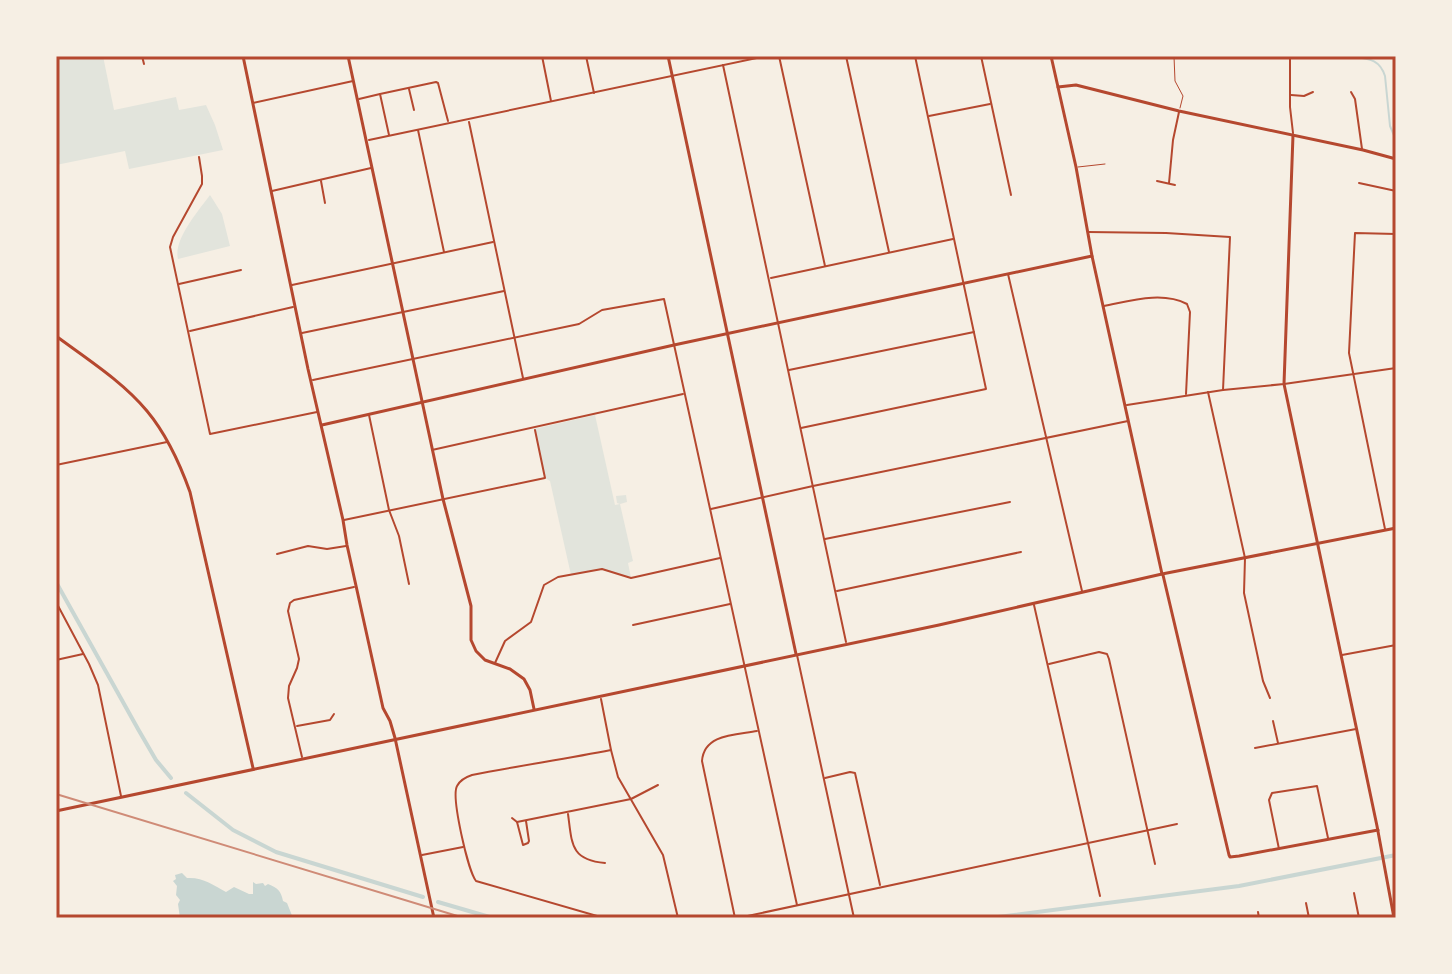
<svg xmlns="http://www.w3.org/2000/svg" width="1452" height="974" font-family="'Golos Text',sans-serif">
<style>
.green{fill:#e2e4dc}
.water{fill:#c9d6d2}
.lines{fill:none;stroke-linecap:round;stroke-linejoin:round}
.stream{stroke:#c9d6d2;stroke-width:2}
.canal{stroke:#c9d6d2;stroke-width:4}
.service{stroke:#b5482f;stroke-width:1}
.minor{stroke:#b5482f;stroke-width:2}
.tertiary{stroke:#b5482f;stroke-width:3}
.secondary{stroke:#b5482f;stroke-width:3}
.rail{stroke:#cf8b77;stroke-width:2}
.neatline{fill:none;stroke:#b5482f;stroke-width:3}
</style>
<rect width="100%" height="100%" fill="#f6efe4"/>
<!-- green -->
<g class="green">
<polygon points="56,56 103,56 114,110 176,97 179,110 206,105 215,125 223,150 129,169 125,151 56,165"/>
<path d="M210 195 222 214 230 246 178 259C173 240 199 210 210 195Z"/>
<polygon points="595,415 615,505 620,504 617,503 616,496 626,495 627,502 620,504 633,561 628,563 631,578 602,569 571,575 550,481 545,478 534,429"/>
</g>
<!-- water -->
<path class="water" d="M182 873 187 878C203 877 213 885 226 892L234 887 249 894H253V882L256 884 263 883 265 886 268 884C278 888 281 891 283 901L287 903 293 918H180L178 904 180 900 176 895 177 886 173 881 176 879 175 875Z"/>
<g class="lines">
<!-- stream -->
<path class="stream" d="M1348 56C1366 59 1379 57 1385 76L1390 126 1396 140"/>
<!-- canal -->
<g class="canal">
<polyline points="56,582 138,729 156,760 171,778"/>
<polyline points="186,793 233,830 276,852 423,897"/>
<polyline points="438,902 493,918"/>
<polyline points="990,918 1239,886 1396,855"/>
</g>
<!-- service -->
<g class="service">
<polyline points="1174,56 1175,81 1183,96 1180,108"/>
<polyline points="1078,167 1105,164"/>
</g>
<!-- minor -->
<g class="minor">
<polyline points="142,56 144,64"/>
<polyline points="542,56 551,101"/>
<polyline points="586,56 594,93"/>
<polyline points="779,56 825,266"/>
<polyline points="846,56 889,252"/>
<polyline points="981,56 1011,195"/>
<polyline points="1290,56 1290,107 1293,133"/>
<polyline points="723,65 846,642"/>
<polyline points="409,89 414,110"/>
<polyline points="1351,92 1355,99 1362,149"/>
<polyline points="1291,95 1304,96 1313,92"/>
<polyline points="359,99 380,94"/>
<polyline points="253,103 353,81"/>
<polyline points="929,116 990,104"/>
<polyline points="469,122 523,378"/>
<polyline points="418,130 444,252"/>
<polyline points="389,135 380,94 436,82 438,83 448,121"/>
<polyline points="369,140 766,56"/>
<polyline points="199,157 202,176 202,184 173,237 170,247 210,434 317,412"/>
<polyline points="321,181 325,203"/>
<polyline points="1157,181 1175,185"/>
<polyline points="1169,183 1173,140 1179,112"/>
<polyline points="1359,183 1396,191"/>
<polyline points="272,191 371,168"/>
<polyline points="1088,232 1166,233 1230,237 1223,390"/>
<polyline points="1008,274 1082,591"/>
<polyline points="771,278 953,239"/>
<polyline points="179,284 241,270"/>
<polyline points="292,285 493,242"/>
<path d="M1104 306C1130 301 1162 291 1187 304L1190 312 1186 394"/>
<polyline points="190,331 293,307"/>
<polyline points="302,333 504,291"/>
<polyline points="789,370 974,332"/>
<polyline points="313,380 579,324 602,310 664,299 797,905"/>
<polyline points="1208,392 1245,558 1244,593 1263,681 1270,698"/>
<polyline points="1127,405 1223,390 1284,384 1396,368"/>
<polyline points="369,415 389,510 399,536 409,584"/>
<polyline points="801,428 986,389 915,56"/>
<polyline points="432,450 683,394"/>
<polyline points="56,465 167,442"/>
<polyline points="711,509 813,486 1128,421"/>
<polyline points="344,520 545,478 535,430"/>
<polyline points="1385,529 1349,353 1355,233 1396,234"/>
<polyline points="825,539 1010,502"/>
<polyline points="277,554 308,546 327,549 346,546"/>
<polyline points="837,591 1021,552"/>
<polyline points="56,602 89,664 98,685 121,796"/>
<polyline points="1034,605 1100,896"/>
<polyline points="633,625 730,604"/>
<polyline points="797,655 854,918"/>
<polyline points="1342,655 1396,645"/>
<polyline points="56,660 83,654"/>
<polyline points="495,663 505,641 531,622 544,585 558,577 602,569 631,578 720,558"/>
<polyline points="1049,664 1099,652 1107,654 1109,659 1155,864"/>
<polyline points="601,699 611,750 618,777 663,855 678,918"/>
<polyline points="1273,721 1278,743"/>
<polyline points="297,726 330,720 334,714"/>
<polyline points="1255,748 1356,729"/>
<polyline points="302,757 288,698 289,686 297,668 299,659 288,611 290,603 294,600 354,587"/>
<polyline points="825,778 850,772 855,773 880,885"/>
<path d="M568 814C572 843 570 860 605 863"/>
<polyline points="512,818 517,822 523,845 528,843 529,841 526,821"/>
<polyline points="517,822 631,799 658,785"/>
<polyline points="1279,849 1269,800 1272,793 1317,786 1328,838"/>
<polyline points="422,855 463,847"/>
<polyline points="1354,893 1359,918"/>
<polyline points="1306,903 1309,918"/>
<polyline points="1258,912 1259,918"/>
<path d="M604 918 476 881C468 871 451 797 457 786 460 780 466 777 472 775 518 766 565 759 611 750"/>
<path d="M735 918 702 761C704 734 735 735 757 731"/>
<polyline points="738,918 1177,824"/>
</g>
<!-- tertiary -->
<g class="tertiary">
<polyline points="243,56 308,369 343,520 347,545 383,708 390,721 395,738 434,918"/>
<polyline points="348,56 443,499 471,606 471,640 476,651 485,660 510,669 524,679 530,690 534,709"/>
<polyline points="668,56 796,654"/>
<polyline points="1293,135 1284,384 1377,826 1394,918"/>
<path d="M56 336C87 359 122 381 147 411 167 435 180 464 190 492L253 768"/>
<polyline points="322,425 674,345 1092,256"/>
<polyline points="1163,575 1229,855 1230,857 1239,856 1378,830"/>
</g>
<!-- secondary -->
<g class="secondary">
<polyline points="1051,56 1076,167 1092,256 1162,574"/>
<polyline points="1058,87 1076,85 1179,111 1363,150 1396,159"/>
<polyline points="56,811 939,625 1162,574 1396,528"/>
</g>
<!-- rail -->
<polyline class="rail" points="56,794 464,918"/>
</g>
<!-- border -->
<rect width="1452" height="974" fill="none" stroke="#f6efe4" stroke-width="116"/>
<rect x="58" y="58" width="1336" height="858" class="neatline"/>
</svg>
